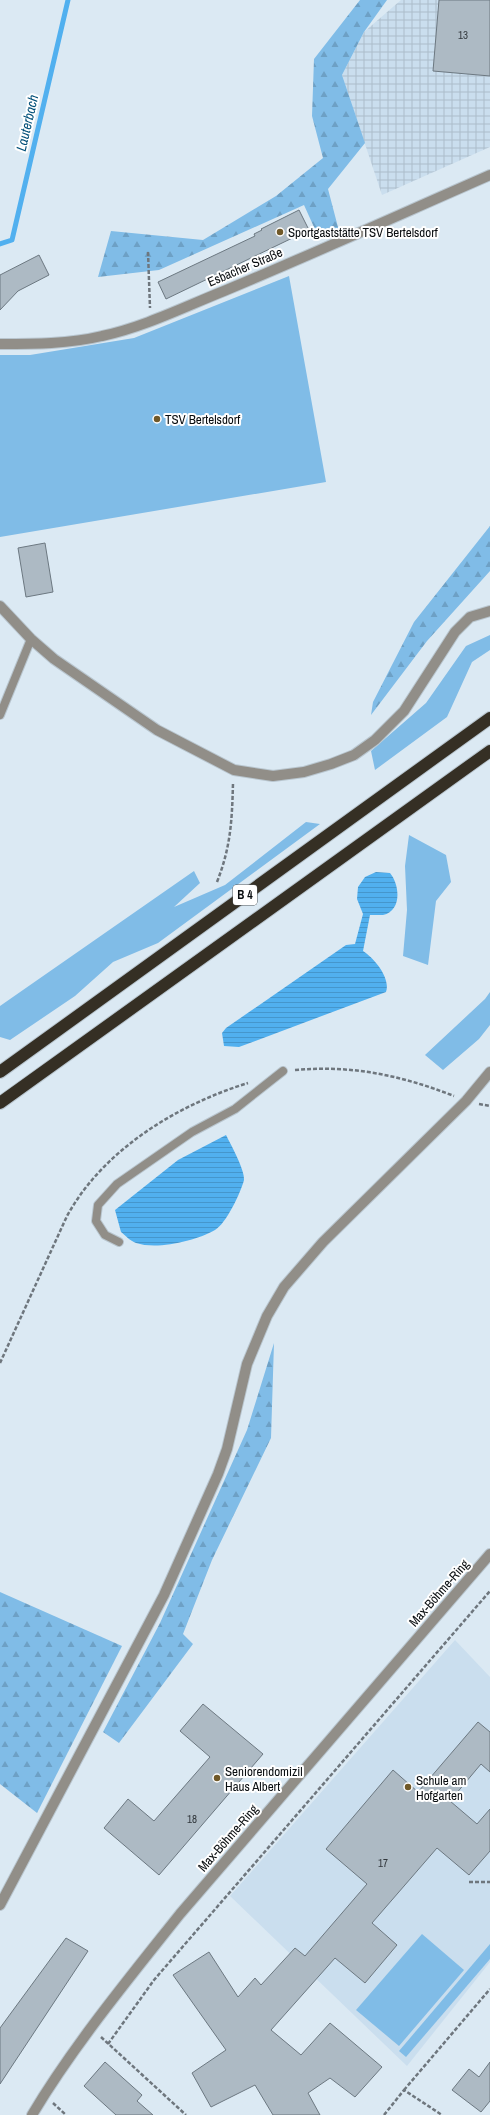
<svg xmlns="http://www.w3.org/2000/svg" width="490" height="2115" font-family="'Archivo Narrow',sans-serif">
<style>
.built{fill:#cadeee}
.industrial{fill:url(#industrial-grid)}
.grass{fill:#80bce7}
.forest{fill:url(#forest-firs)}
.water{fill:url(#water-rules)}
.lines{fill:none;stroke-linecap:round;stroke-linejoin:round}
.stream{stroke:#51b0ef;stroke-width:5}
.building{fill:#adbac4;stroke:#6c7881}
.lane-casing{stroke:#b9c6cf;stroke-width:10}
.street-casing{stroke:#b9c6cf;stroke-width:12}
.highway-casing{stroke:#b9c6cf;stroke-width:14}
.path{stroke:#6e767d;stroke-width:2.5;stroke-dasharray:4 2;stroke-linecap:butt}
.lane{stroke:#918e88;stroke-width:8}
.street{stroke:#918e88;stroke-width:10}
.highway{stroke:#352f24;stroke-width:12}
.poi-dot{fill:#705929;stroke:#fff;stroke-width:1.5}
.labels{text-anchor:middle;dominant-baseline:central;stroke-width:4;stroke-linejoin:round;paint-order:stroke}
.number-label{font-size:11px;fill:#32383d}
.shield{fill:#fff;stroke:#535658;stroke-width:1}
.shield-label{font-size:12px;font-weight:bold;fill:#090d10}
.poi-label{font-size:13px;fill:#090d10;stroke:#fff;text-anchor:start}
.street-label{font-size:13px;fill:#090d10;stroke:#fff}
.water-label{font-size:14px;font-style:italic;fill:#004f78;stroke:#fff}
</style>
<defs>
<pattern id="industrial-grid" width="8" height="8" patternUnits="userSpaceOnUse"><rect width="8" height="8" fill="#cadeee"/><path d="M0 4h8M4 0v8" fill="none" stroke="#acbdcb"/></pattern>
<pattern id="forest-firs" width="22" height="20" patternUnits="userSpaceOnUse"><rect width="22" height="20" fill="#80bce7"/><path d="M5 1l3.5 6h-7zM16 11l3.5 6h-7z" fill="#6da0c5"/></pattern>
<pattern id="water-rules" width="6" height="5" patternUnits="userSpaceOnUse"><rect width="6" height="5" fill="#51b0ef"/><path d="M0 2.5h6" fill="none" stroke="#4596cc"/></pattern>
</defs>
<rect width="100%" height="100%" fill="#dbe9f3"/>
<!-- built -->
<polygon class="built" points="455,1640 490,1677 490,1962 407,2066 230,1896"/>
<!-- industrial -->
<polygon class="industrial" points="401,0 490,0 490,147 382,195 342,75 364,32"/>
<!-- grass -->
<g class="grass">
<polygon points="289,276 326,482 0,537 0,355 30,355 134,338"/>
<polygon points="490,635 490,650 472,662 447,717 375,770 371,751 426,703 466,646"/>
<polygon points="306,822 320,824 158,943 113,962 75,996 10,1040 0,1037 0,1006 194,871 200,883 174,907 225,885"/>
<polygon points="409,835 446,855 451,882 436,901 428,965 403,956 407,910 405,866"/>
<polygon points="490,992 490,1025 479,1039 443,1070 425,1055 485,999"/>
<polygon points="422,1934 464,1970 399,2046 356,2010"/>
<polygon points="490,1944 490,1959 406,2057 399,2051"/>
</g>
<!-- forest -->
<g class="forest">
<polygon points="360,0 387,0 364,32 342,75 365,143 328,189 339,231 318,236 304,205 159,270 98,277 111,231 203,240 276,196 323,158 312,116 314,59"/>
<polygon points="490,526 490,571 427,641 371,715 373,702 414,622"/>
<polygon points="274,1343 271,1438 212,1560 183,1634 193,1644 119,1743 103,1732 160,1623 247,1430"/>
<polygon points="0,1592 122,1646 37,1813 0,1784"/>
</g>
<!-- water -->
<g class="water">
<path d="M376 872 390 873C400 885 402 911 383 915 379 915 374 915 370 915L363 951C374 958 391 978 386 992L239 1047 224 1046 222 1033 226 1028 346 945 355 944 363 914 357 899 358 887 365 877Z"/>
<path d="M226 1135C231 1145 245 1170 244 1180 241 1192 226 1224 215 1230 196 1241 157 1250 136 1243 130 1241 125 1235 121 1232L115 1210 178 1160Z"/>
</g>
<g class="lines">
<!-- stream -->
<polyline class="stream" points="0,244 12,240 68,0"/>
</g>
<!-- building -->
<g class="building">
<polygon points="439,0 490,0 490,76 433,71"/>
<polygon points="299,210 309,230 166,299 158,282 255,236 254,234 262,230 261,229"/>
<polygon points="39,255 49,275 18,291 0,310 0,275"/>
<polygon points="45,543 53,592 26,597 18,548"/>
<polygon points="203,1704 263,1754 159,1875 104,1828 128,1799 154,1821 210,1757 180,1731"/>
<polygon points="478,1722 490,1732 490,1772 481,1764 450,1801 477,1824 490,1809 490,1851 469,1875 437,1848 372,1923 397,1945 365,1983 335,1958 271,2030 301,2055 330,2023 382,2067 355,2097 330,2078 308,2093 320,2115 273,2115 255,2085 211,2107 192,2073 226,2050 173,1975 209,1952 238,1997 255,1978 261,1985 295,1948 305,1956 367,1884 326,1849 393,1770 418,1792"/>
<polygon points="66,1938 88,1951 0,2084 0,2028"/>
<polygon points="105,2062 142,2095 137,2101 153,2115 116,2115 84,2086"/>
<polygon points="490,2062 490,2101 481,2112 452,2090 469,2069 479,2077"/>
</g>
<g class="lines">
<defs>
<g id="lane">
<polyline points="0,715 31,639"/>
<polyline points="119,1242 105,1235 96,1221 98,1205 117,1184 192,1132 235,1109 283,1071"/>
</g>
<g id="street">
<path d="M0 344C34 344 69 344 102 336 144 327 184 307 224 291 313 254 401 214 490 175"/>
<polyline points="0,606 31,639 54,659 157,730 234,770 273,776 304,772 331,764 354,755 375,740 404,711 455,632 470,617 490,611"/>
<polyline points="0,1905 164,1595 218,1474 227,1449 247,1364 267,1316 284,1287 323,1242 466,1101 490,1072"/>
<path d="M32 2115C73 2046 130 1977 180 1914L490 1554"/>
</g>
<g id="highway">
<polyline points="0,1072 490,718"/>
<polyline points="0,1103 490,751"/>
</g>
</defs>
<!-- lane casing -->
<use href="#lane" class="lane-casing"/>
<!-- street casing -->
<use href="#street" class="street-casing"/>
<!-- highway casing -->
<use href="#highway" class="highway-casing"/>
<!-- path -->
<g class="path">
<polyline points="148,252 150,308"/>
<path d="M217 882C231 846 232 820 233 783"/>
<path d="M295 1070C352 1065 400 1075 454 1096"/>
<polyline points="479,1104 490,1106"/>
<path d="M0 1363 67 1216C104 1149 177 1105 248 1083"/>
<polyline points="469,1882 490,1882"/>
<polyline points="101,2037 186,2115"/>
<polyline points="108,2044 154,1980 490,1591"/>
<polyline points="404,2090 490,1989"/>
<polyline points="53,2103 66,2115"/>
<polyline points="384,2115 404,2090 442,2115"/>
</g>
<!-- lane -->
<use href="#lane" class="lane"/>
<!-- street -->
<use href="#street" class="street"/>
<!-- highway -->
<use href="#highway" class="highway"/>
</g>
<!-- markers -->
<g class="poi-dot">
<circle cx="280" cy="232" r="4"/>
<circle cx="157" cy="419" r="4"/>
<circle cx="217" cy="1778" r="4"/>
<circle cx="408" cy="1787" r="4"/>
</g>
<g class="labels">
<!-- number labels -->
<g class="number-label">
<text x="463" y="35">13</text>
<text x="192" y="1819">18</text>
<text x="383" y="1863">17</text>
</g>
<!-- shield labels -->
<rect class="shield" x="233" y="885" width="24" height="20" rx="3"/>
<g class="shield-label">
<text x="245" y="895">B 4</text>
</g>
<!-- poi labels -->
<g class="poi-label">
<text x="288" y="232">Sportgaststätte TSV Bertelsdorf</text>
<text x="165" y="419">TSV Bertelsdorf</text>
<text x="225" y="1771">Seniorendomizil<tspan x="225" dy="15">Haus Albert</tspan></text>
<text x="416" y="1780">Schule am<tspan x="416" dy="15">Hofgarten</tspan></text>
</g>
<!-- street labels -->
<g class="street-label">
<text transform="translate(245 267) rotate(-23)">Esbacher Straße</text>
<text transform="translate(439 1593) rotate(-49)">Max-Böhme-Ring</text>
<text transform="translate(228 1838) rotate(-49)">Max-Böhme-Ring</text>
</g>
<!-- water labels -->
<g class="water-label">
<text transform="translate(27 123) rotate(-77)">Lauterbach</text>
</g>
</g>
</svg>
